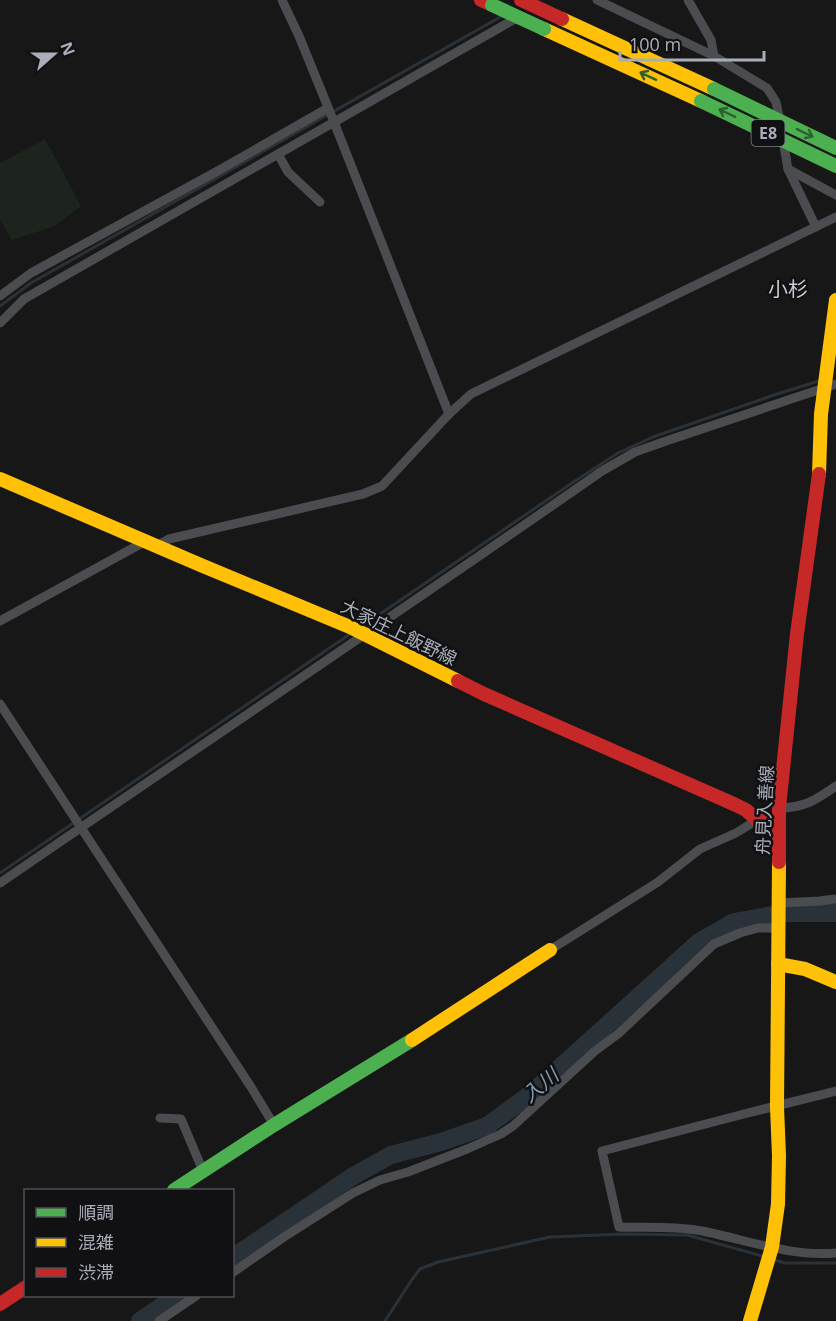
<svg xmlns="http://www.w3.org/2000/svg" width="836" height="1321" font-family="'Open Sans','Noto Sans JP',sans-serif">
<style>
.green{fill:#1d241e}
.lines{fill:none;stroke-linecap:round;stroke-linejoin:round}
.stream{stroke:#2a3239;stroke-width:3}
.river{stroke:#2a3239;stroke-width:18}
.street{stroke:#4b4c50;stroke-width:9}
.fast{stroke:#4caf50;stroke-width:14}
.slow{stroke:#ffc107;stroke-width:14}
.jam{stroke:#c62828;stroke-width:14}
.fast-bridge{stroke:#4caf50;stroke-width:14}
.jam-bridge{stroke:#c62828;stroke-width:14}
.oneway{stroke:#2e6032}
.labels{text-anchor:middle;dominant-baseline:central;stroke-width:5;stroke-linejoin:round;paint-order:stroke}
.shield{fill:#111113;stroke:#7b7e86;stroke-width:1.5}
.shield-label{font-size:16px;font-weight:bold;fill:#a8adb8}
.street-label{font-size:18px;fill:#a8adb8;stroke:#111113}
.neighbourhood-label{font-size:20px;fill:#c9ccd4;stroke:#111113}
.water-label{font-size:20px;font-style:italic;fill:#7f9bb3;stroke:#111113}
</style>
<rect width="100%" height="100%" fill="#171717"/>
<!-- green -->
<polygon class="green" points="45,139 81,206 55,226 12,240 0,220 0,163"/>
<g class="lines">
<!-- stream -->
<g class="stream">
<polyline points="0,306 31,283 502,16"/>
<polyline points="361,627 572,483 618,453 653,437 774,395 822,380"/>
<polyline points="0,873 353,632"/>
<polyline points="772,1259 784,1263 836,1263"/>
<polyline points="143,1319 144,1321"/>
<polyline points="385,1321 411,1281 420,1269 438,1262 550,1237 624,1234 687,1235 766,1257"/>
</g>
<!-- river -->
<g class="river">
<polyline points="232,1258 355,1175 391,1155 441,1142 487,1126 532,1093 699,942 734,922 784,913 836,913"/>
<polyline points="140,1321 177,1296"/>
</g>
<!-- street -->
<g class="street">
<polyline points="282,0 299,36 334,122 449,414"/>
<polyline points="597,0 714,56 767,88 776,102 780,121"/>
<polyline points="688,0 711,40 714,56"/>
<polyline points="783,140 788,169 816,227"/>
<polyline points="278,154 288,172 320,202"/>
<polyline points="788,169 836,195"/>
<polyline points="0,296 31,273 223,168 328,108"/>
<polyline points="0,323 24,299 520,16"/>
<polyline points="157,546 169,539 363,494 382,486 449,414 471,394 836,217"/>
<polyline points="0,621 146,541"/>
<polyline points="0,704 251,1087 274,1125"/>
<path d="M779 808C804 808 816 800 836 786"/>
<path d="M0 883C201 745 403 610 602 471L635 452 669 440 836 384"/>
<polyline points="779,903 819,901 836,899"/>
<polyline points="550,950 658,882 700,849 736,833 757,820"/>
<path d="M836 1091 744 1114 602 1151 619 1227C648 1228 679 1226 707 1232 750 1241 792 1257 836 1253"/>
<polyline points="160,1118 181,1119 203,1171"/>
<polyline points="232,1273 284,1237 353,1193 380,1180 408,1172 467,1149 501,1134 513,1126 595,1051 618,1034 714,944 740,933 758,928 779,928"/>
<polyline points="159,1321 196,1296"/>
</g>
<!-- fast -->
<polyline class="fast" points="174,1190 274,1125 412,1040"/>
<!-- slow -->
<g class="slow">
<polyline points="562,19 714,89"/>
<polyline points="544,29 701,101"/>
<polyline points="819,474 821,414 836,300"/>
<polyline points="0,479 203,566 350,627 458,681"/>
<polyline points="778,964 805,969 836,982"/>
<polyline points="412,1040 550,950"/>
<polyline points="750,1321 772,1247 778,1204 779,1156 777,1107 779,862"/>
</g>
<!-- jam -->
<g class="jam">
<polyline points="481,0 492,5"/>
<polyline points="458,681 484,694 736,805 746,810 757,820 779,822"/>
<polyline points="779,862 779,808 797,634 819,474"/>
<polyline points="0,1304 26,1287"/>
</g>
<!-- fast-bridge -->
<g class="fast-bridge">
<polyline points="492,5 544,29"/>
<polyline points="714,89 836,148"/>
<polyline points="701,101 836,166"/>
</g>
<!-- jam-bridge -->
<polyline class="jam-bridge" points="521,0 562,19"/>
</g>
<!-- one-way arrows -->
<defs><path id="oneway-shaft" d="M-6 0H5M1.5-3L5.5 0L1.5 3" fill="none" stroke-width="1.6" stroke-linecap="round" stroke-linejoin="round" transform="scale(1.5)"/></defs>
<g class="oneway">
<use href="#oneway-shaft" transform="translate(648 76) rotate(-155)"/>
<use href="#oneway-shaft" transform="translate(727 113) rotate(-154)"/>
<use href="#oneway-shaft" transform="translate(805 133) rotate(26)"/>
</g>
<g class="labels">
<!-- shield labels -->
<rect class="shield" x="751.5" y="120" width="33" height="26" rx="4.5"/>
<g class="shield-label">
<text x="768" y="133">E8</text>
</g>
<!-- street labels -->
<g class="street-label">
<text transform="translate(399 632) rotate(26)">大家庄上飯野線</text>
<text transform="translate(764 810) rotate(-87)">舟見入善線</text>
</g>
<!-- neighbourhood labels -->
<g class="neighbourhood-label">
<text x="788" y="288">小杉</text>
</g>
<!-- water labels -->
<g class="water-label">
<text transform="translate(540 1085) rotate(-40)">入川</text>
</g>
</g>
<!-- legend -->
<rect x="24" y="1189" width="210" height="108" fill="#111113" stroke="#4d4f55" stroke-width="1.5"/>
<rect x="36" y="1208" width="30" height="9" fill="#4caf50" stroke="#4d4f55" stroke-width="1.5"/>
<text x="78" y="1219" font-size="18" fill="#a8adb8">順調</text>
<rect x="36" y="1238" width="30" height="9" fill="#ffc107" stroke="#4d4f55" stroke-width="1.5"/>
<text x="78" y="1249" font-size="18" fill="#a8adb8">混雑</text>
<rect x="36" y="1268" width="30" height="9" fill="#c62828" stroke="#4d4f55" stroke-width="1.5"/>
<text x="78" y="1279" font-size="18" fill="#a8adb8">渋滞</text>
<!-- north arrow -->
<g transform="translate(54 54) rotate(69)" stroke="#111113" stroke-width="4.5" paint-order="stroke">
<path d="M0-4.5L10 22L0 15L-10 22Z" fill="#a8adb8"/>
<text y="-9" font-size="16" font-weight="bold" text-anchor="middle" fill="#a8adb8">N</text>
</g>
<!-- scale -->
<path d="M620 51v9h144v-9" fill="none" stroke="#a8adb8" stroke-width="3"/>
<text x="629" y="51" font-size="18" fill="#a8adb8" stroke="#111113" stroke-width="4.5" paint-order="stroke">100 m</text>
</svg>
